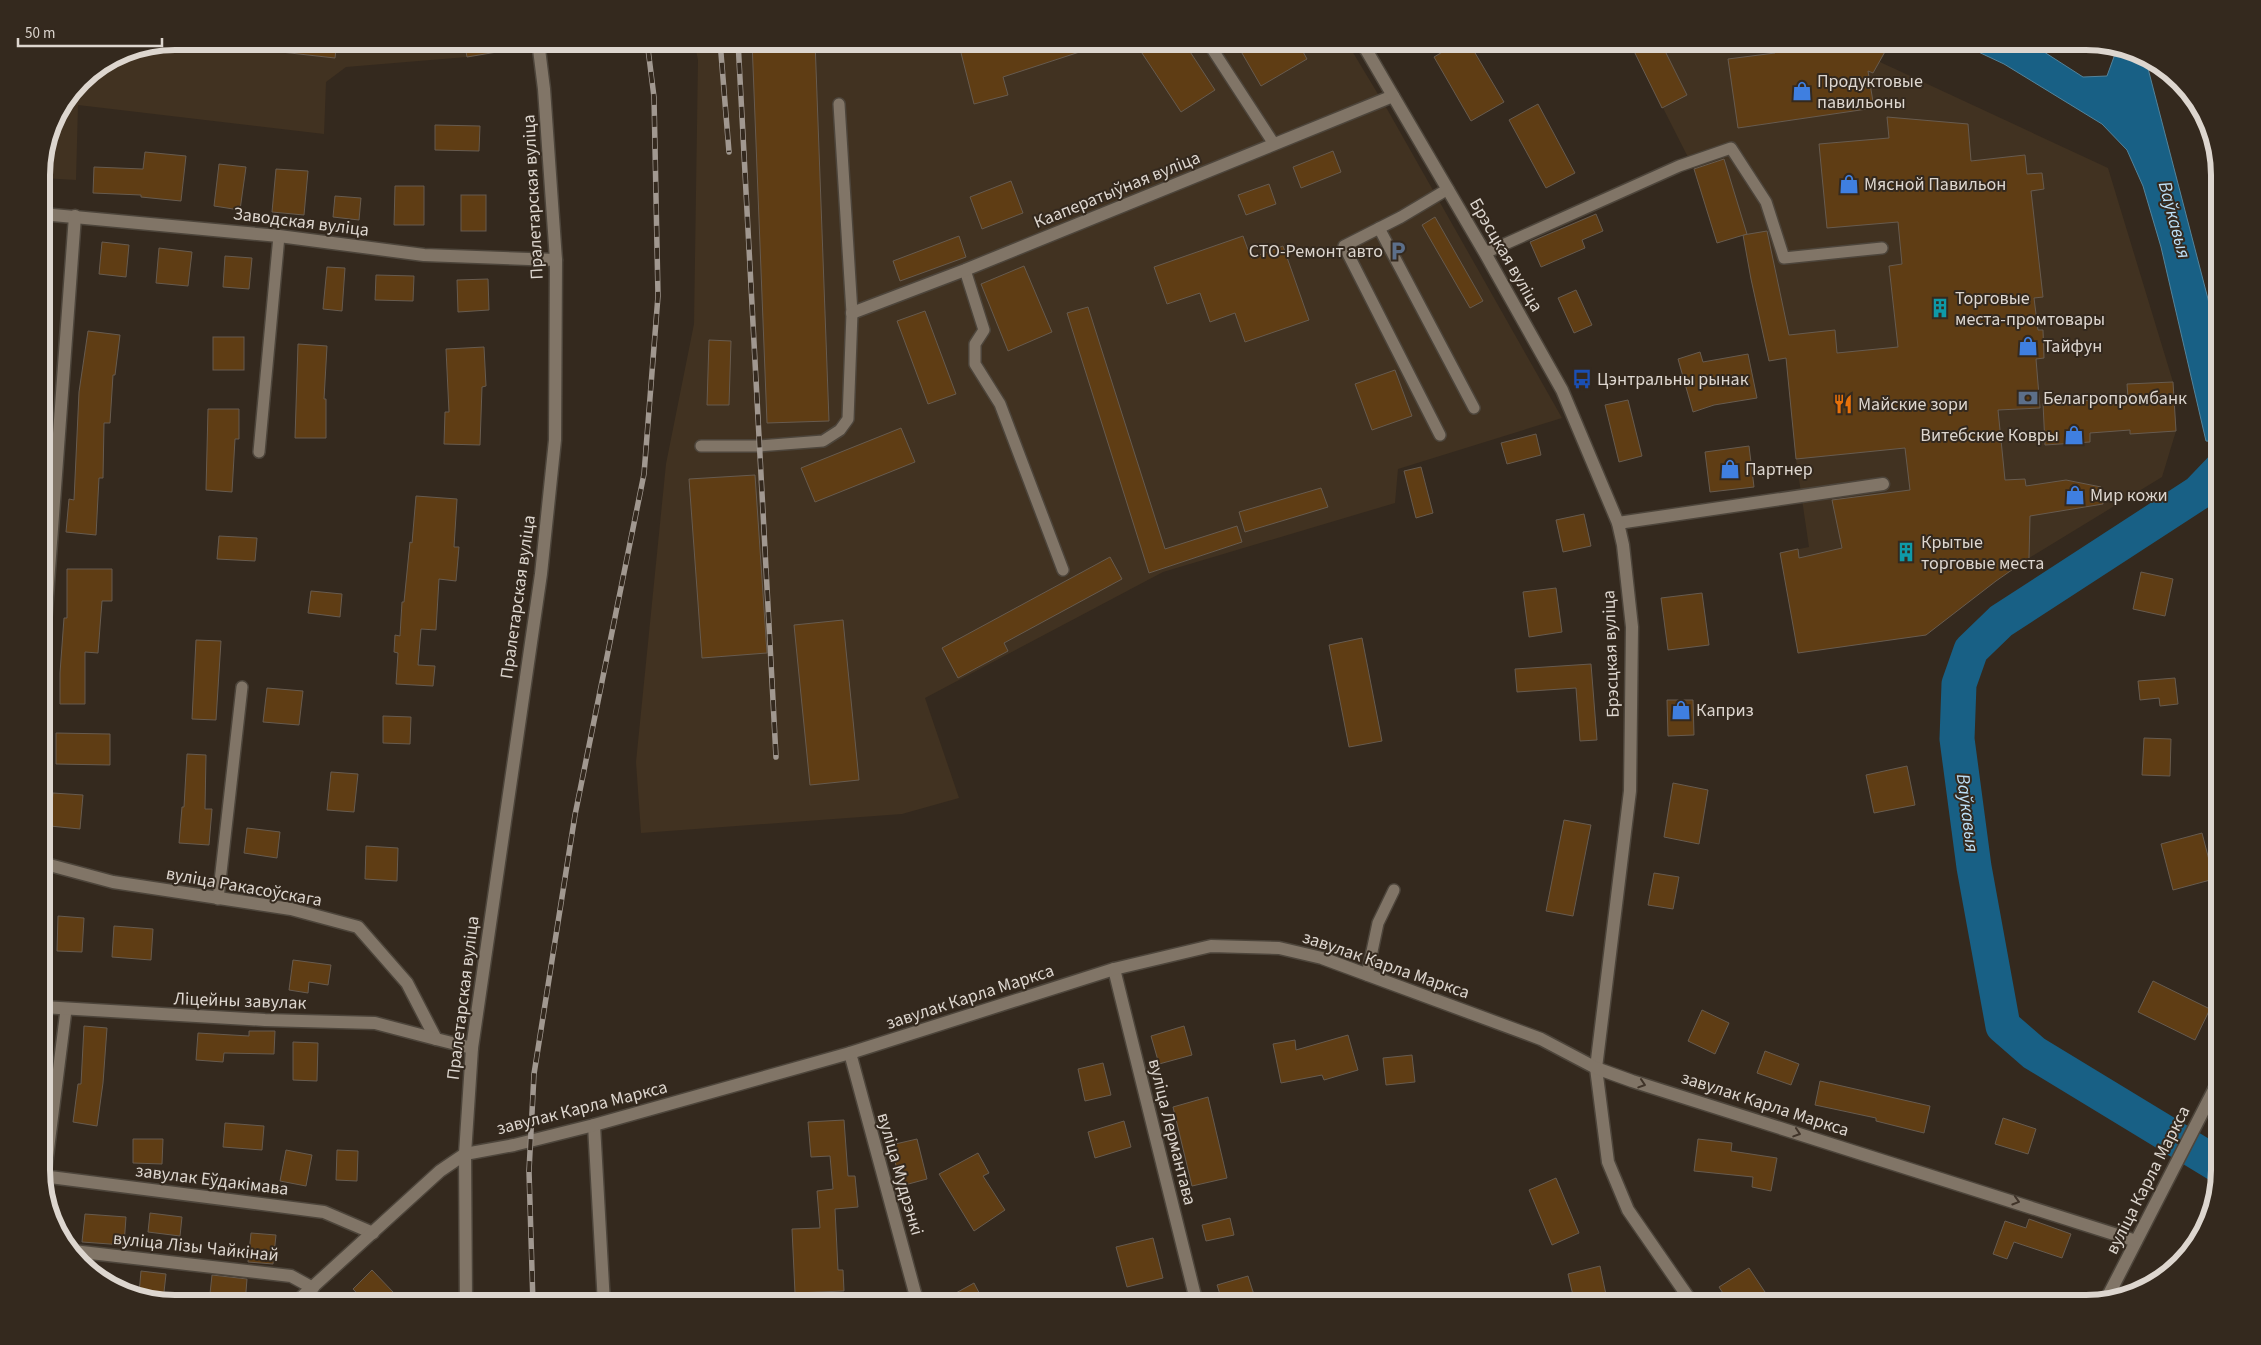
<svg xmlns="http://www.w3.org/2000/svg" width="2261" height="1345" font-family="'Source Sans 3',sans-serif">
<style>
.built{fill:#413221}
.water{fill:#186085;stroke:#53839b}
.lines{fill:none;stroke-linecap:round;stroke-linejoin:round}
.river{stroke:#186085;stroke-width:35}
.building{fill:#5f3d14;stroke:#675b4f}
.lane-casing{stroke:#4d453b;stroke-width:14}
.street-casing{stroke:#4d453b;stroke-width:15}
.secondary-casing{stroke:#4d453b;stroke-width:15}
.lane{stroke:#817567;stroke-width:11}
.street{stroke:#817567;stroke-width:12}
.secondary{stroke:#817567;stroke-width:12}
.rail-casing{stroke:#a19890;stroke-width:5.5}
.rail{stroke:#34291e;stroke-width:4;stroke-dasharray:11;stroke-linecap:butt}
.oneway{stroke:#403429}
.labels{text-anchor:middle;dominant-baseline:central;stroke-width:4;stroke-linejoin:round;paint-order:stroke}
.poi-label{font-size:18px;fill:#ddd6cf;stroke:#34291e;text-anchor:start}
.street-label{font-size:18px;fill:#ddd6cf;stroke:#34291e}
.water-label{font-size:19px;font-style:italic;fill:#bddff6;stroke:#34291e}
.rim{fill:none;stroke:#ddd6cf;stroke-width:6}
</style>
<rect width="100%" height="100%" fill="#34291e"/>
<!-- built -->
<g class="built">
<polygon points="175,41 515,41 516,48 467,57 346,67 326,82 324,134 78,105 76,180 42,178 42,166 52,123 80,80 124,51"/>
<polygon points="694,41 1346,41 1387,109 1562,418 1398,469 1395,503 1163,572 925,698 959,798 902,814 641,833 636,762 666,464 694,324 698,60"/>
<polygon points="1629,41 1881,41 1880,62 2108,168 2173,382 2176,431 2162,477 2029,558 1996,581 1926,635 1798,653 1780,553 1809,547 1796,459 1786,359 1769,361 1750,275 1744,235 1717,243 1693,167"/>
</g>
<!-- water -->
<polygon class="water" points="1955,41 2027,41 2083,77 2107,76 2115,54 2115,49 2145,57 2220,345 2220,442 2206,441 2161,247 2143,186 2127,150 2102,124 2004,64"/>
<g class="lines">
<!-- river -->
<polyline class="river" points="2220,470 2198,493 2001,621 1971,650 1959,684 1957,739 1974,867 2003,1026 2034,1053 2220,1166"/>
</g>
<!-- building -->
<g class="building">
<polygon points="282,41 337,41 335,58 281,52"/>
<polygon points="464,41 509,41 509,50 467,57"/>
<polygon points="752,41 815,41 829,421 767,423"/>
<polygon points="958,41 1103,41 1104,44 1003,77 1008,95 974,104"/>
<polygon points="1134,41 1183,41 1215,90 1181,112"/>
<polygon points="1235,41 1297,41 1307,59 1261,86"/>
<polygon points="1461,41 1468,41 1504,102 1471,121 1434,57"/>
<polygon points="1629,41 1660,41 1687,95 1662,108"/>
<polygon points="1776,41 1891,41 1873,73 1868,71 1874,108 1738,128 1728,59 1775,53"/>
<polygon points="1538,104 1575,173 1546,188 1509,120"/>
<polygon points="1887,117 1968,124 1971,161 2025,155 2027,174 2042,173 2044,189 2031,191 2043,297 2034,298 2038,330 2043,330 2044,358 2036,359 2040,408 1998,410 2005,480 2025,479 2026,486 2066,480 2101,487 2103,504 2030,516 2029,558 1996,581 1926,635 1798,653 1780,553 1798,549 1799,558 1842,548 1832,500 1910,490 1905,448 1796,459 1786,358 1769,361 1751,279 1743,235 1767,231 1789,335 1835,330 1837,353 1898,347 1889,266 1902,264 1898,222 1827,228 1819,144 1889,138"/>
<polygon points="435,125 480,126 479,151 435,150"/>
<polygon points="1333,151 1341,172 1301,188 1293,167"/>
<polygon points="145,152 186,156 181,201 141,197 141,195 93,193 94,167 143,169"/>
<polygon points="1724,159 1747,234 1717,243 1694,169"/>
<polygon points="219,164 246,167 240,210 214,206"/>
<polygon points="276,169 308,171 304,215 272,212"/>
<polygon points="1011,181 1023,213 982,229 970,197"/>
<polygon points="1269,184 1276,204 1246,215 1238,195"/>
<polygon points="395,186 424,186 424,225 394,225"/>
<rect x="461" y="195" width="25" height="36"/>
<polygon points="335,196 361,198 359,220 333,217"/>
<polygon points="1596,214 1603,231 1582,240 1585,248 1541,267 1530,242"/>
<polygon points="1435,217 1483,301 1470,308 1422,225"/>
<polygon points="959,236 966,257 900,281 893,261"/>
<polygon points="1243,236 1251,258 1283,246 1309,320 1245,342 1235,313 1210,322 1200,293 1167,304 1154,267"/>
<polygon points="102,242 129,245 126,277 99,274"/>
<polygon points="159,248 192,252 188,286 156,283"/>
<polygon points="225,256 252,258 249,289 223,287"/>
<polygon points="1024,266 1052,332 1008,351 981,284"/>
<polygon points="327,267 345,268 342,311 323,309"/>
<polygon points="376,275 414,276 413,301 375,300"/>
<polygon points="488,279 489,310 458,312 457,280"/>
<polygon points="1576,290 1592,325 1574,333 1558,298"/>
<polygon points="1088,307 1165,549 1237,526 1242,542 1149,573 1067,313"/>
<polygon points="925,311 956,394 928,404 897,321"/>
<polygon points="88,331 120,335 115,375 113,375 110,423 104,423 103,478 99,478 96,535 66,532 69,499 74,500 79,392"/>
<rect x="213" y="337" width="31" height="33"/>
<polygon points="709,340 731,341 729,405 707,405"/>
<polygon points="298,344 327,346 324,399 326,399 326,438 295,438"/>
<polygon points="484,347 486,386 482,387 480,445 444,444 445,412 449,412 446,349"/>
<polygon points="1700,352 1703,362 1748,354 1757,398 1714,405 1693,412 1678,359"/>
<polygon points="1395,370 1412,416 1372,430 1355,384"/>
<polygon points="2173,382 2176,431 2130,434 2130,430 2090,433 2090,442 2045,445 2043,403 2128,398 2127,384"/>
<polygon points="1628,400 1642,456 1619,462 1605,405"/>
<polygon points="208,409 239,409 239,439 235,439 232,492 206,490"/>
<polygon points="901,428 915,462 815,502 801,468"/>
<polygon points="1536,434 1541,455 1507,464 1501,443"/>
<polygon points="1749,446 1754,487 1710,492 1705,452"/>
<polygon points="1421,467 1433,513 1416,518 1404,471"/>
<polygon points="755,475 767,653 702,658 689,479"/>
<polygon points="1321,488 1328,507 1245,532 1239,512"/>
<polygon points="416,496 457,499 454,547 459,547 456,581 439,579 436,630 421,629 418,665 435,666 433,686 396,684 398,653 394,652 395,635 400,636 402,602 404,602 410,542 412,543"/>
<polygon points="1584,514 1591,546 1563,552 1556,520"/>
<polygon points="219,536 257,538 255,561 217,559"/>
<polygon points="1110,557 1122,579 1004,643 1008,651 958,678 942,648"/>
<polygon points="67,569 112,569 112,601 102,601 98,653 85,652 85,704 60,704 60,673 64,618 67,618"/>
<polygon points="2141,572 2173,579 2165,616 2133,609"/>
<polygon points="1556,588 1562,632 1529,637 1523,592"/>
<polygon points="311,591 342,594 340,617 308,613"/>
<polygon points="1702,593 1709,645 1668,650 1661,598"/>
<polygon points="843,620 859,780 810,785 794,625"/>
<polygon points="1362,638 1382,741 1349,747 1329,645"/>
<polygon points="196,640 221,641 216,720 192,719"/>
<polygon points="1591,664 1597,740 1580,741 1576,688 1517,692 1515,669"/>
<polygon points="2175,678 2178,704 2160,706 2159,698 2140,700 2138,681"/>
<polygon points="267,688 303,691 299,725 263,722"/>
<polygon points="1667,700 1693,700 1694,735 1668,736"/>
<polygon points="383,716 411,717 410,744 383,743"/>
<polygon points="56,733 110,734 110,765 56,764"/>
<polygon points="2144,738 2171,739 2170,776 2142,775"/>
<polygon points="187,754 206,755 205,809 212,809 209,845 179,843 182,807 184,807"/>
<polygon points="1907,766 1915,805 1874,813 1866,775"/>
<polygon points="331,772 358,774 354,812 327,810"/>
<polygon points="1673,783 1708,790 1699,844 1664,837"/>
<polygon points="53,793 83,795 80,829 50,826"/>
<polygon points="1564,820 1591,825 1573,916 1546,911"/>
<polygon points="247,828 280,832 277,858 244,853"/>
<polygon points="2202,833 2214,879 2173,890 2161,844"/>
<polygon points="366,846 398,848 397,881 365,879"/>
<polygon points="1654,873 1679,877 1673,909 1648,905"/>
<polygon points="58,916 84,918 82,952 57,951"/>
<polygon points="114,926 153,929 151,960 112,957"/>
<polygon points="293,960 331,965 328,985 309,982 308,993 289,990"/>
<polygon points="2153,981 2210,1009 2195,1040 2138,1012"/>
<polygon points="1702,1010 1729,1023 1715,1054 1688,1041"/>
<polygon points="84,1026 107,1028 103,1083 97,1126 73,1122 78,1084 81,1084"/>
<polygon points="1184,1026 1192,1055 1159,1064 1151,1036"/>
<polygon points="249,1031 275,1031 274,1054 224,1053 223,1062 196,1060 198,1033 249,1036"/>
<polygon points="1348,1035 1358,1070 1324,1080 1322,1075 1281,1083 1273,1044 1295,1040 1296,1050"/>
<polygon points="293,1042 318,1043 317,1081 293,1080"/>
<polygon points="1765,1051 1799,1064 1791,1085 1757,1073"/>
<polygon points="1412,1055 1415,1082 1386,1085 1383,1058"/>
<polygon points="1103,1063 1111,1095 1085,1101 1078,1069"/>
<polygon points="1820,1081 1930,1106 1924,1133 1876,1121 1876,1118 1815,1105"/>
<polygon points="1208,1097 1227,1178 1192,1186 1173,1107"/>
<polygon points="2003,1118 2036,1129 2028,1154 1995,1144"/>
<polygon points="844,1120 848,1176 855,1176 858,1207 835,1209 838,1270 843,1270 844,1291 795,1293 792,1229 820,1228 817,1191 833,1189 830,1156 811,1157 808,1122"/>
<polygon points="1124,1121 1131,1147 1095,1158 1088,1132"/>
<polygon points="225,1123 264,1126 262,1150 223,1147"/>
<polygon points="133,1139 163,1139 162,1164 133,1163"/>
<polygon points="917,1139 927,1179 901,1186 891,1145"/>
<polygon points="1698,1139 1732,1143 1731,1151 1777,1158 1771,1191 1752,1187 1753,1177 1694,1171"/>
<polygon points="286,1150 312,1155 306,1186 280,1181"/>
<polygon points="337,1150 358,1151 357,1181 336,1180"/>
<polygon points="978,1153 989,1173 983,1176 1005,1210 974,1231 939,1174"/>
<polygon points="1556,1178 1579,1233 1552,1245 1529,1190"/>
<polygon points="150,1213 182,1217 180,1236 148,1232"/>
<polygon points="85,1214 126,1217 124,1245 82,1242"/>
<polygon points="1230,1218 1234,1235 1206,1241 1202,1225"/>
<polygon points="2029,1219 2071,1234 2062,1258 2014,1242 2007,1259 1993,1254 2005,1221 2026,1228"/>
<polygon points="251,1233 276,1235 273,1264 248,1262"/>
<polygon points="1153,1238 1163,1278 1127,1287 1116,1247"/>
<polygon points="1600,1266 1608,1304 1575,1304 1568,1274"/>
<polygon points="1749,1268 1765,1292 1748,1304 1730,1304 1719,1287"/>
<polygon points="372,1270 394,1293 384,1304 367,1304 353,1289"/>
<polygon points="141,1271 166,1274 163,1301 139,1294"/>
<polygon points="212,1275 247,1279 245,1304 209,1303"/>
<polygon points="1248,1276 1257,1304 1223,1304 1217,1285"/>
<polygon points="974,1283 985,1304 936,1304"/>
</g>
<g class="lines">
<defs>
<g id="lane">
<polyline points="1207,41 1274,144"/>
<polyline points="1379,228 1474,408"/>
<polyline points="1485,253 1679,166 1731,148 1766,202 1784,258 1882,248"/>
<polyline points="965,270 984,330 975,344 975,364 1000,404 1063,570"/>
<polyline points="1440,435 1344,246 1401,217 1448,189"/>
<polyline points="701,446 759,446 823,441 840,430 848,419 852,313 839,104"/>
<polyline points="259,452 279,236"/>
<polyline points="218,899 242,687"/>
<polyline points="1367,975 1378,923 1394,890"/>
<polyline points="45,1177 66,1010"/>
</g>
<g id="street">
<polyline points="42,214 279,236 424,255 556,260"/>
<polyline points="852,313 965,270 1393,96"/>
<polyline points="1618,523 1883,484"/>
<polyline points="42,665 75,216"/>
<polyline points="42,863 113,882 291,909 358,927 407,983 436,1039 472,1048"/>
<polyline points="1114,969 1197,1304"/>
<polyline points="42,1007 265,1020 375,1023 436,1039"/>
<polyline points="850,1053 918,1304"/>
<polyline points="594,1125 604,1304"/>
<polyline points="42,1176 324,1212 373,1233"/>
<polyline points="73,1251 291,1276 313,1288"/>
</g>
<g id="secondary">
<polyline points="1361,41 1485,253 1562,390 1618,523 1623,545 1632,627 1630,791 1596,1068 1608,1162 1628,1210 1693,1304"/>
<polyline points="2107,1298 2220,1078"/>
<polyline points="294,1304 440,1171 465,1154 514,1145 594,1125 850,1053 1114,969 1211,946 1279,948 1322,958 1541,1039 1596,1068 1632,1081 2136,1241"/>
<polyline points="466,1304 465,1154 472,1048 541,574 555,440 556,260 544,89 538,41"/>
</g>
</defs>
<!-- lane casing -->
<use href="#lane" class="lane-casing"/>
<!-- street casing -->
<use href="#street" class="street-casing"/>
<!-- secondary casing -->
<use href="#secondary" class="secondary-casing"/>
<!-- lane -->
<use href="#lane" class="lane"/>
<!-- street -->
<use href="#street" class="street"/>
<!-- secondary -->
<use href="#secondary" class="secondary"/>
<defs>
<g id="rail">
<polyline points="720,41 729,152"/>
<polyline points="738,41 776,757"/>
<polyline points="533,1304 529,1171 534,1074 575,815 644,474 658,296 654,97 647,41"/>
</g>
</defs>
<!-- rail casing -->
<use href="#rail" class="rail-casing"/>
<!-- rail -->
<use href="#rail" class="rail"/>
</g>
<!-- one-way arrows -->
<defs><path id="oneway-chevron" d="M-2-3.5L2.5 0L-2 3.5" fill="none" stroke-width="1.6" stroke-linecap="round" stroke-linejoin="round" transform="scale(1.25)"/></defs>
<g class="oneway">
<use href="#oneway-chevron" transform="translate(1642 1084) rotate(18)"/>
<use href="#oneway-chevron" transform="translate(1797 1133) rotate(18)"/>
<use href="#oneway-chevron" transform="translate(2016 1201) rotate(17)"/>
</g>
<!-- icons -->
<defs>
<symbol id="shop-bare" viewBox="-9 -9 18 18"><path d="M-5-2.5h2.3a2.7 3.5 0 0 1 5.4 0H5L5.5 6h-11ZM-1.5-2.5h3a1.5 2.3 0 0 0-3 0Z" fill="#3f7fe0" stroke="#34291e" stroke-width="2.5" paint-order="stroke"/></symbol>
<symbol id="parking-bare" viewBox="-9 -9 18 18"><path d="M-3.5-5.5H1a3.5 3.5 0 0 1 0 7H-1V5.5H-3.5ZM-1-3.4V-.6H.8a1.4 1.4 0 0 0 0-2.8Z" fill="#5c6f8a" stroke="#34291e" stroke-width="2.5" paint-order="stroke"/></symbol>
<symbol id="building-bare" viewBox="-9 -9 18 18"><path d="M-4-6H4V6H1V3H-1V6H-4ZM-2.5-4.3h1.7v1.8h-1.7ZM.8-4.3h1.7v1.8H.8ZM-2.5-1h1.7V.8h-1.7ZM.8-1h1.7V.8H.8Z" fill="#0f9aa8" stroke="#34291e" stroke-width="2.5" paint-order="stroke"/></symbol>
<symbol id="bus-bare" viewBox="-9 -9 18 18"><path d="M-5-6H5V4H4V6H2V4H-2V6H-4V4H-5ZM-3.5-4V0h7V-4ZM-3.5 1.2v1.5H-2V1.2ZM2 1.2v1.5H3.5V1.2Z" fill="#1a4fb4" stroke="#34291e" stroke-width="2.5" paint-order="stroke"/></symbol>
<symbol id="bank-bare" viewBox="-9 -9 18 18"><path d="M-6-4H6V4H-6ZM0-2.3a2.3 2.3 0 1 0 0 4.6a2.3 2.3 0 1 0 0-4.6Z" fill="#5c6f8a" stroke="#34291e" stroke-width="2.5" paint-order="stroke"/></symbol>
<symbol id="restaurant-bare" viewBox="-9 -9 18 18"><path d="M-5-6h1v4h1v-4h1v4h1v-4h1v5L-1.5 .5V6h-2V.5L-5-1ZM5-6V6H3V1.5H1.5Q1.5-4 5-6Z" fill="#e8710a" stroke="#34291e" stroke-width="2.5" paint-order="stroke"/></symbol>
</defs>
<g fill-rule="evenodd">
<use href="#shop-bare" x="1788" y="77" width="28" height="28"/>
<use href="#shop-bare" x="1835" y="170" width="28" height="28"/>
<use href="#parking-bare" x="1384" y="237" width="28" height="28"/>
<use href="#building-bare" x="1926" y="294" width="28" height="28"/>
<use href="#shop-bare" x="2014" y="332" width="28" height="28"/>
<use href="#bus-bare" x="1568" y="365" width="28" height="28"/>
<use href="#bank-bare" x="2014" y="384" width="28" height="28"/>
<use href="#restaurant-bare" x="1829" y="390" width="28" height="28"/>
<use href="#shop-bare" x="2060" y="421" width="28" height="28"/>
<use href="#shop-bare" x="1716" y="455" width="28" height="28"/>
<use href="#shop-bare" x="2061" y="481" width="28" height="28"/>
<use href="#building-bare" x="1892" y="538" width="28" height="28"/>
<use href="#shop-bare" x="1667" y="696" width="28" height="28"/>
</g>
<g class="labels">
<!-- poi labels -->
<g class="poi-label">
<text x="1817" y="81">Продуктовые<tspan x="1817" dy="21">павильоны</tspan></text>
<text x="1864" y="184">Мясной Павильон</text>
<text x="1383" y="251" text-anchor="end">СТО-Ремонт авто</text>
<text x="1955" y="298">Торговые<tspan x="1955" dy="21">места-промтовары</tspan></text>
<text x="2043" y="346">Тайфун</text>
<text x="1597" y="379">Цэнтральны рынак</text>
<text x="2043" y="398">Белагропромбанк</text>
<text x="1858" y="404">Майские зори</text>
<text x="2059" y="435" text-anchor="end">Витебские Ковры</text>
<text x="1745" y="469">Партнер</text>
<text x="2090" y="495">Мир кожи</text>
<text x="1921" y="542">Крытые<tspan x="1921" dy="21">торговые места</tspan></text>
<text x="1696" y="710">Каприз</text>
</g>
<!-- street labels -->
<g class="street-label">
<text transform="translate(1117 190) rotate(-22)">Кааператыўная вуліца</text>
<text transform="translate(533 197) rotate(-93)">Пралетарская вуліца</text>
<text transform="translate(301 222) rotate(7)">Заводская вуліца</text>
<text transform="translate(1506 255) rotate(60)">Брэсцкая вуліца</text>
<text transform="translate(518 597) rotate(-82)">Пралетарская вуліца</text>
<text transform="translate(1611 654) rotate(-92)">Брэсцкая вуліца</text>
<text transform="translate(244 887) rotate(10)">вуліца Ракасоўскага</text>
<text transform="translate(1386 965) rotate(19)">завулак Карла Маркса</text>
<text transform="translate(970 997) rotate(-18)">завулак Карла Маркса</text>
<text transform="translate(463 998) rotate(-83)">Пралетарская вуліца</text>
<text transform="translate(240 1001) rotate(2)">Ліцейны завулак</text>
<text transform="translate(1765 1104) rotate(18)">завулак Карла Маркса</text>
<text transform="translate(582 1108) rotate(-14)">завулак Карла Маркса</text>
<text transform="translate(1172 1132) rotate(76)">вуліца Лермантава</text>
<text transform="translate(900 1174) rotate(74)">вуліца Мудрэнкі</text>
<text transform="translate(212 1180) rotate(7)">завулак Еўдакімава</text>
<text transform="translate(2148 1180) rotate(-63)">вуліца Карла Маркса</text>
<text transform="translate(196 1247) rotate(6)">вуліца Лізы Чайкінай</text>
</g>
<!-- water labels -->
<g class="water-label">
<text transform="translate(2174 220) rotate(75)">Ваўкавыя</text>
<text transform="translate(1967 813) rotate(83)">Ваўкавыя</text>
</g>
</g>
<!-- crop -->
<path d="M0 0H2261V1345H0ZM175 50H2086A125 125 0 0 1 2211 175V1170A125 125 0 0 1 2086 1295H175A125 125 0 0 1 50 1170V175A125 125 0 0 1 175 50Z" fill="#34291e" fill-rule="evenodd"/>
<path class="rim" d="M175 50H2086A125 125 0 0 1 2211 175V1170A125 125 0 0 1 2086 1295H175A125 125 0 0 1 50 1170V175A125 125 0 0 1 175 50Z"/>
<!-- scale -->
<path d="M18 38v8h144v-8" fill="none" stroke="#ddd6cf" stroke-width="2.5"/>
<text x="25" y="38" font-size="15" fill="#ddd6cf" stroke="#34291e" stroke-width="4" paint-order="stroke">50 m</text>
</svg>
